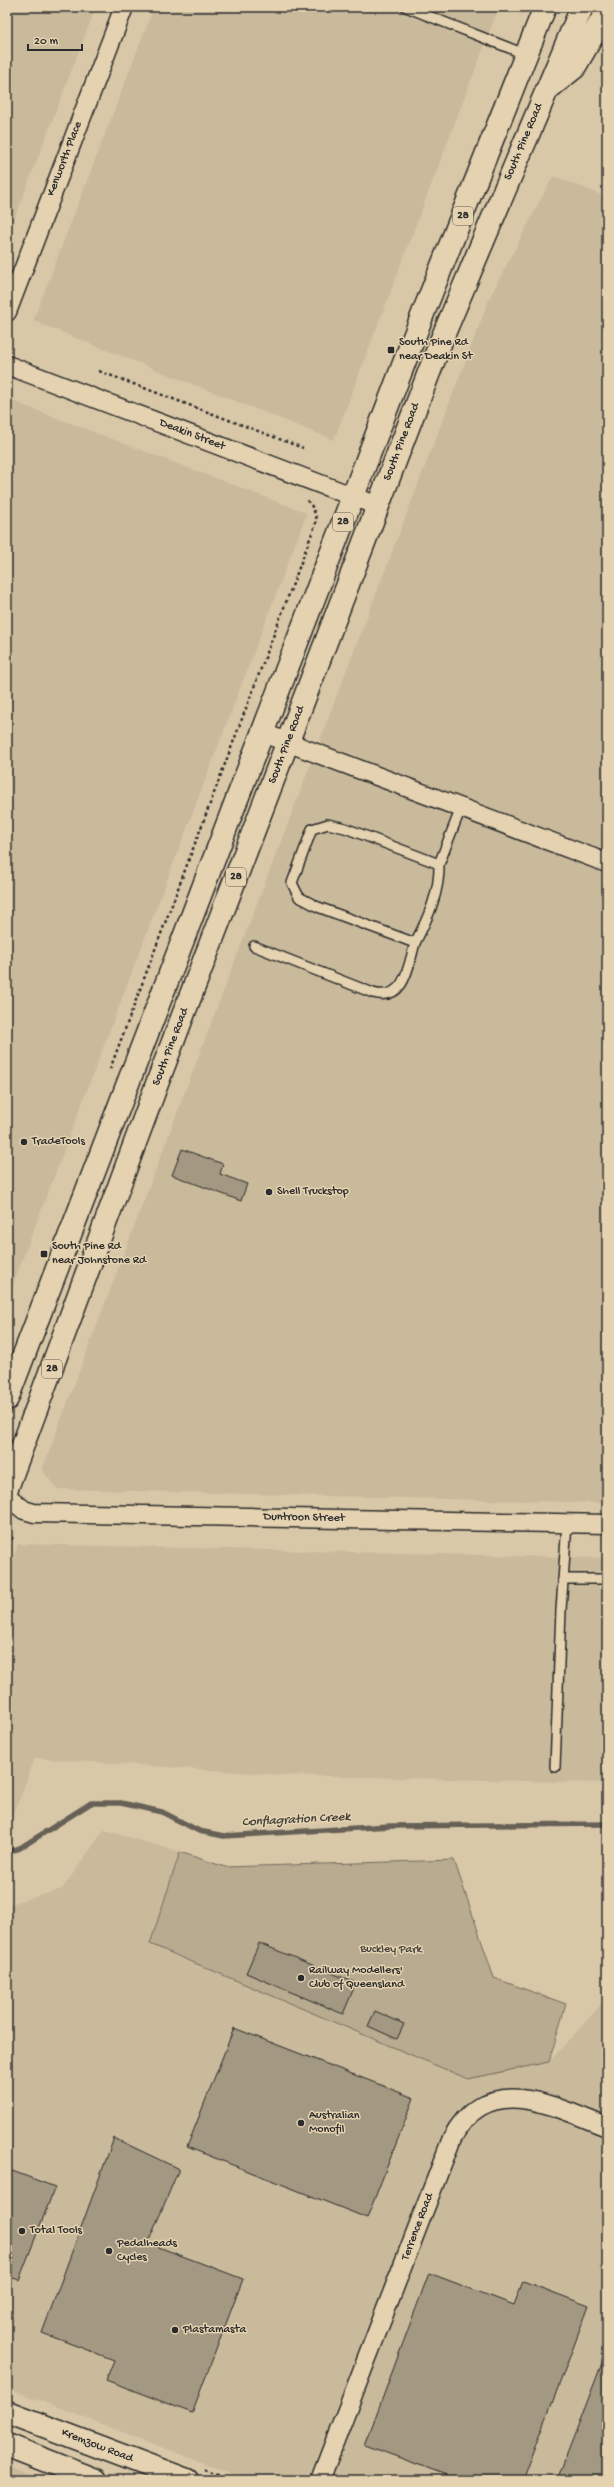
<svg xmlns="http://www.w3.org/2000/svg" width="614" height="2487" font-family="'Gochi Hand',sans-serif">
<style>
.built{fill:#c9ba9c}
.green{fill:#b9ab90;stroke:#726b5e}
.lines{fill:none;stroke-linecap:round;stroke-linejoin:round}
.stream{stroke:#666156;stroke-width:5.5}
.building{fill:#a39881;stroke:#2b2b2b}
.lane-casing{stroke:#2b2b2b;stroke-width:12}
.street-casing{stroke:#2b2b2b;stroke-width:21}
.secondary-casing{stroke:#2b2b2b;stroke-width:25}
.highway-casing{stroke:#2b2b2b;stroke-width:25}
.path{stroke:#2b2b2b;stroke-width:2.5;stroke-dasharray:3 3;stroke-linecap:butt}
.lane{stroke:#e4d2b0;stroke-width:9}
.street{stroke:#e4d2b0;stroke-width:18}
.secondary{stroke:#e4d2b0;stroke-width:22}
.highway{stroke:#e4d2b0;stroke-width:22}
.poi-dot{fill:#2b2b2b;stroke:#e4d2b0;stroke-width:1.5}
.labels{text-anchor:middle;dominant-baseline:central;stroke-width:3;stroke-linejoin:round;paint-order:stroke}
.shield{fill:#e4d2b0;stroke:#625d53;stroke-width:1}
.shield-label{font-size:11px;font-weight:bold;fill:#2b2b2b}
.street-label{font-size:12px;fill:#2b2b2b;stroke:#e4d2b0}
.poi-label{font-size:12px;fill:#2b2b2b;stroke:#e4d2b0;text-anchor:start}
.park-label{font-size:12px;fill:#403e3a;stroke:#e4d2b0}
.water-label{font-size:13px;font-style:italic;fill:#44423d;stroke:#e4d2b0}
</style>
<rect width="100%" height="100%" fill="#d9c8a8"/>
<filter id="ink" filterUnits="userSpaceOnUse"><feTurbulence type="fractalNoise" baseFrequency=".025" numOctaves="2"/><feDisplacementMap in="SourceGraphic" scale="8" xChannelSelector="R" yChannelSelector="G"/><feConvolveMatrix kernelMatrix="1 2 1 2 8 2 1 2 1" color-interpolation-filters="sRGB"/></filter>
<g filter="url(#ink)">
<!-- built -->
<g class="built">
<polygon points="7,7 96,7 7,238"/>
<polygon points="154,7 499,7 334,440 33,321"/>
<polygon points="553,176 607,197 607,1503 57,1489 42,1470 216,1010 490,297"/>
<polygon points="7,399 307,513 7,1300"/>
<polygon points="18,1544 607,1558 607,1783 281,1775 35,1758 12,1819 7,1821 7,1573"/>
<polygon points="104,1830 180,1852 168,1892 549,2062 607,1998 607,2480 248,2480 7,2388 7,1905 62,1889"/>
<polygon points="7,2465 47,2480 7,2480"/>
</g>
<!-- green -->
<polygon class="green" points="180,1852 225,1867 454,1860 494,1978 566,2004 549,2062 468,2079 150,1944"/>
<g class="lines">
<!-- stream -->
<polyline class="stream" points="7,1852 20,1848 91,1803 121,1803 162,1812 199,1831 224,1836 390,1826 607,1824"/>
</g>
<!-- building -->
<g class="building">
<polygon points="182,1149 223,1164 220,1174 247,1184 241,1201 172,1175"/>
<polygon points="259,1943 356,1983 343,2014 246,1973"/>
<polygon points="375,2011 404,2024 397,2039 368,2026"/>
<polygon points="234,2028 414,2098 367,2218 187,2147"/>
<polygon points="114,2138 179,2169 148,2243 243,2279 192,2413 106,2380 114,2360 42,2333"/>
<polygon points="7,2169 55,2187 19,2280 7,2276"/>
<polygon points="429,2273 514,2305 523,2281 589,2306 523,2480 447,2480 449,2476 365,2445"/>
<polygon points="606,2353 607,2480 557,2480"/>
</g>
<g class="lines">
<defs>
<g id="lane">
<polyline points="406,7 527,55"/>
<path d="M415 943C428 918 440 892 439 864"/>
<path d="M254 946 373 993C405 1002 408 967 415 943L318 907 299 897 292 883 312 829 328 824 345 828 439 864 461 808"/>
<polyline points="563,1579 607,1579"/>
<polyline points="555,1767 561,1610 567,1523"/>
</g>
<g id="street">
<polyline points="7,312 124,7"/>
<polyline points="7,365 378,506"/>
<polyline points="263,733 607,863"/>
<polyline points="7,1496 24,1510 34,1513 607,1524"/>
<path d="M320 2480 452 2138C488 2070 552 2106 607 2127"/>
</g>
<g id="secondary">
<polyline points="7,2412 187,2480"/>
<polyline points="7,2445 96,2480"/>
</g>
<g id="highway">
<polyline points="549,88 574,68 607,11"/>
<polyline points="7,1399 424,311 545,7"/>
<polyline points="7,1488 161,1073 443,336 582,7"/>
</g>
</defs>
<!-- lane casing -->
<use href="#lane" class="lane-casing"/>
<!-- street casing -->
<use href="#street" class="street-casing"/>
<!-- secondary casing -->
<use href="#secondary" class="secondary-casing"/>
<!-- highway casing -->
<use href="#highway" class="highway-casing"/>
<!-- path -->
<g class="path">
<polyline points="99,371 303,448"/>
<polyline points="110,1069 317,520 313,508 306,499"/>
<polyline points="7,1544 15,1535"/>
<polyline points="204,2469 232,2480"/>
</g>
<!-- lane -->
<use href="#lane" class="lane"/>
<!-- street -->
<use href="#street" class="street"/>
<!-- secondary -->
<use href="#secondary" class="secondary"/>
<!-- highway -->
<use href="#highway" class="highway"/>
</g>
</g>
<!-- markers -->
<g class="poi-dot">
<rect x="387" y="346" width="8" height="8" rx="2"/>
<circle cx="24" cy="1142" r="4"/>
<circle cx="269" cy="1192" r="4"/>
<rect x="40" y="1250" width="8" height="8" rx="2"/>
<circle cx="301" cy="1978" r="4"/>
<circle cx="301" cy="2123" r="4"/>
<circle cx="22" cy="2231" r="4"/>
<circle cx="109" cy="2251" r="4"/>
<circle cx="175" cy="2330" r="4"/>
</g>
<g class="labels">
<!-- shield labels -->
<g class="shield">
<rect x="453" y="207" width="20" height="18" rx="3"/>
<rect x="333" y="513" width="20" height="18" rx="3"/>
<rect x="226" y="868" width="20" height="18" rx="3"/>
<rect x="42" y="1360" width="20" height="18" rx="3"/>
</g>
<g class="shield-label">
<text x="463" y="216">28</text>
<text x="343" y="522">28</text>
<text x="236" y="877">28</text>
<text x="52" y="1369">28</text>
</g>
<!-- street labels -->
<g class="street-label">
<text transform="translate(524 142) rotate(-67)">South Pine Road</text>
<text transform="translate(65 159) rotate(-69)">Kenworth Place</text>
<text transform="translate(192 435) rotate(21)">Deakin Street</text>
<text transform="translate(402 442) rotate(-69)">South Pine Road</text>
<text transform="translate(287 745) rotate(-69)">South Pine Road</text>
<text transform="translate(171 1047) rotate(-69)">South Pine Road</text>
<text transform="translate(304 1518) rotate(1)">Duntroon Street</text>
<text transform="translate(418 2227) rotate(-69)">Terrence Road</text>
<text transform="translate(97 2446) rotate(21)">Kremzow Road</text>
</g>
<!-- poi labels -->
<g class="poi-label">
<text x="399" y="343">South Pine Rd<tspan x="399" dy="14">near Deakin St</tspan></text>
<text x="32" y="1142">TradeTools</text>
<text x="277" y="1192">Shell Truckstop</text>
<text x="52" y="1247">South Pine Rd<tspan x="52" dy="14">near Johnstone Rd</tspan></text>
<text x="309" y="1971">Railway Modellers'<tspan x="309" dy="14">Club of Queensland</tspan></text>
<text x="309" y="2116">Australian<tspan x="309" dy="14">Monofil</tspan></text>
<text x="30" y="2231">Total Tools</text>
<text x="117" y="2244">Pedalheads<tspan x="117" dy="14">Cycles</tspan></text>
<text x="183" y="2330">Plastamasta</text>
</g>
<!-- park labels -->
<g class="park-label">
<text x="391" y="1950">Buckley Park</text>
</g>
<!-- water labels -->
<g class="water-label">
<text transform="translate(296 1820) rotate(-3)">Conflagration Creek</text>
</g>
</g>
<!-- margin -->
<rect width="614" height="2487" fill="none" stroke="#e4d2b0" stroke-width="24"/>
<rect x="12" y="12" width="590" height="2463" fill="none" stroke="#2b2b2b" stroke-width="1.5" filter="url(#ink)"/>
<!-- scale -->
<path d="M28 44v6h54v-6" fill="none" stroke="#2b2b2b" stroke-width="2"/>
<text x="34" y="44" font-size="12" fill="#2b2b2b" stroke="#e4d2b0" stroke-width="3" paint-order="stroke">20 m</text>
</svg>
